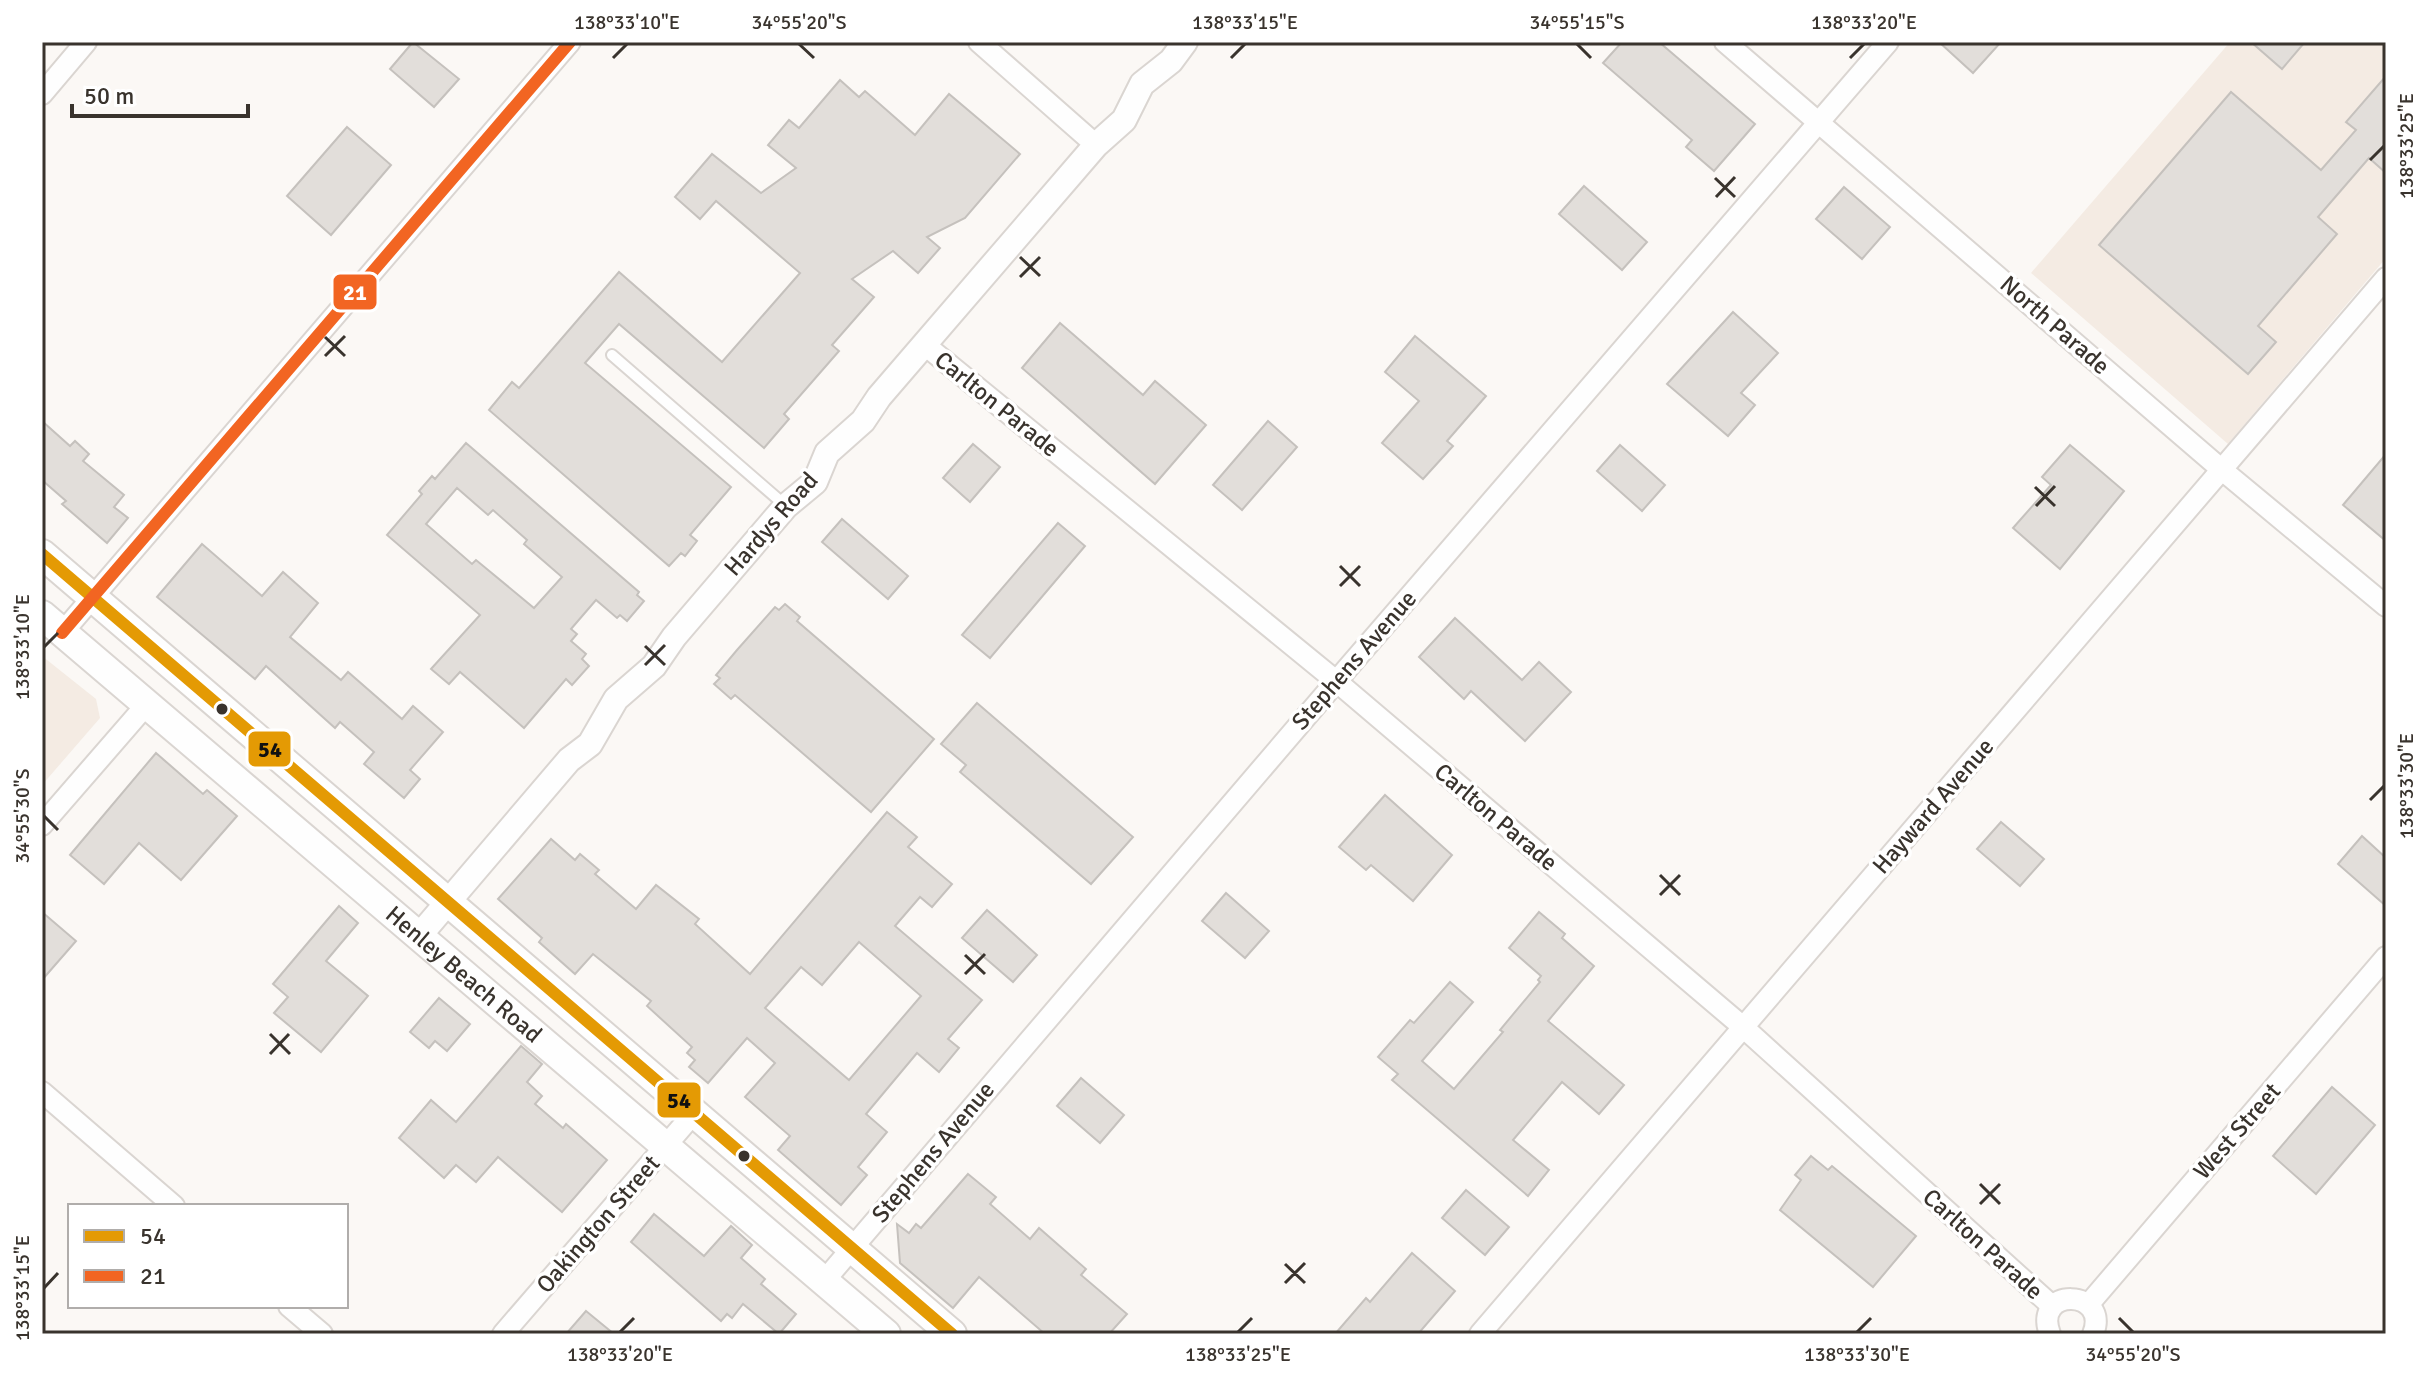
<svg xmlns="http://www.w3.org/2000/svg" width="2428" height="1376" font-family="Signika,sans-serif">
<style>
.built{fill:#f4ebe3}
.building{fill:#e2deda;stroke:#c5c1bd;stroke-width:2;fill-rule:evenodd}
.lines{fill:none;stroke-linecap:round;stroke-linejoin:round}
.service-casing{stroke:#dad5d1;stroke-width:14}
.minor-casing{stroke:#dad5d1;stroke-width:24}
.tertiary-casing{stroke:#dad5d1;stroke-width:28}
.secondary-casing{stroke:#dad5d1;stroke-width:32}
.service{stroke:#fefefe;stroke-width:10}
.minor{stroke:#fefefe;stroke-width:20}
.tertiary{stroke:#fefefe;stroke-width:24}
.secondary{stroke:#fefefe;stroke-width:28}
.bus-1-casing{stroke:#fff;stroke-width:18}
.bus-2-casing{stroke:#fff;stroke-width:18}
.bus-1{stroke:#e49a04;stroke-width:12}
.bus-2{stroke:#f26522;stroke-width:12}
.ticks{fill:none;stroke:#39332d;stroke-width:3}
.bus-dot{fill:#39332d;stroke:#fff;stroke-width:3}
.labels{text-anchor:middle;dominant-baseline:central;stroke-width:7;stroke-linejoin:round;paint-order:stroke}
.street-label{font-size:24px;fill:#39332d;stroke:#fff}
.line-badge{stroke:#fff;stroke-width:3}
.badge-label{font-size:22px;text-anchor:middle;font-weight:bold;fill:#fff}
.pale-badge-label{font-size:22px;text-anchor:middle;font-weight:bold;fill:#111}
.neatline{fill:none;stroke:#39332d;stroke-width:3}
.ticks-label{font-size:20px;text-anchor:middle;fill:#39332d}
</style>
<rect width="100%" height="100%" fill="#fbf8f5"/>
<!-- built -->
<g class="built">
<polygon points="2230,42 2386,42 2386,258 2228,444 2031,273"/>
<polygon points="42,656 96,699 100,718 42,785"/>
</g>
<!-- building -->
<g class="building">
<polygon points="413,42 459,79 434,107 390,69"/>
<polygon points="1622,42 1659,42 1755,124 1714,171 1686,147 1692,140 1603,63"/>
<polygon points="1939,42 2001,42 1973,73"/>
<polygon points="2251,42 2305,42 2282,69"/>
<polygon points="2386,76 2386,173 2369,158 2318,217 2337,234 2258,326 2276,342 2248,374 2099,245 2231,92 2321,170 2356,130 2346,122"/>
<polygon points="840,80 859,97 865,91 915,135 949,94 1020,154 965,218 927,237 940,248 918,273 893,251 852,279 874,297 832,345 839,351 784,414 789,419 764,448 619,324 585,363 731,487 690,535 697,541 685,556 681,553 669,566 489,410 512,382 519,388 619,272 722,362 800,273 716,201 700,219 675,197 712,154 761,193 796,168 768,145 789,120 799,128"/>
<polygon points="347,127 391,165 331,235 287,196"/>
<polygon points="1584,186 1647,242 1622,270 1559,214"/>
<polygon points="1844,187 1890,227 1862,259 1816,219"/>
<polygon points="1733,312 1778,353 1741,393 1755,405 1728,436 1667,384"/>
<polygon points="1060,323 1143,395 1155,381 1206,425 1155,484 1022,368"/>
<polygon points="1415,336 1486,396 1447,441 1453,446 1423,479 1382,443 1419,401 1385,372"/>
<polygon points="42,421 70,446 75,441 89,454 83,461 124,495 114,507 128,518 107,543 62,504 66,501 42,480"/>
<polygon points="1268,421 1297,447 1242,510 1213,485"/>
<path d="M466 443 639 592 637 595 644 601 627 621 620 615 617 618 596 600 571 629 577 634 571 641 586 654 582 659 589 666 572 685 566 679 524 728 460 672 449 684 431 669 480 615 387 535 422 494 419 491 432 476 435 479ZM457 488 488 515 493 510 527 540 524 544 562 577 534 608 476 560 472 564 426 524Z"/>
<polygon points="973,444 1000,467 970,502 943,478"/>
<polygon points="1620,445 1665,485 1642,511 1597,471"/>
<polygon points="2070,445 2124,491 2060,569 2013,528 2051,485 2042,477"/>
<polygon points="2386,454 2386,541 2343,505"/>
<polygon points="842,519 908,576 888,599 822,542"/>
<polygon points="1058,523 1085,546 990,658 962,635"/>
<polygon points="202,544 262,596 283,572 318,603 290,637 341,680 348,672 402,719 413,706 443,732 410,770 420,779 404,798 364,764 374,752 340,722 335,728 266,666 255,679 157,597"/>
<polygon points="785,604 800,617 797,621 934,739 871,812 735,695 731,699 714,684 720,678 716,675 737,650 775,607 779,610"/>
<polygon points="1455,618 1522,680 1539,662 1571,692 1525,741 1471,691 1464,699 1419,657"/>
<polygon points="977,703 1133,837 1091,884 960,772 966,765 941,744"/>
<polygon points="156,753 203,794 207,790 237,816 181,880 139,843 104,884 70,855"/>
<polygon points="1385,795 1452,855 1413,901 1371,865 1366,870 1339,847"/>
<path d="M887 812 917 837 908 847 952 884 932 907 920 897 895 926 982 1000 948 1039 959 1048 939 1072 917 1053 866 1114 887 1132 858 1167 867 1175 841 1205 778 1150 790 1136 745 1097 775 1063 747 1038 708 1083 689 1067 695 1060 687 1053 692 1047 647 1006 651 1001 593 954 575 974 539 942 542 938 498 899 551 839 575 860 580 854 599 870 595 874 636 909 656 885 699 919 695 924 750 974ZM859 942 921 996 849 1080 765 1008 801 967 822 985Z"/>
<polygon points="2001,822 2044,859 2020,886 1977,849"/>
<polygon points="2362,836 2386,858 2386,906 2338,864"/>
<polygon points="1226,893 1269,931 1245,958 1202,921"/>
<polygon points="339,906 358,923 326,961 368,996 321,1052 274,1013 288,997 273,984"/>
<polygon points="987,910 1037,955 1013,982 962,938"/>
<polygon points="42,912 76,941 42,980"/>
<polygon points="1539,912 1565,934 1562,938 1594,966 1548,1021 1624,1085 1599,1114 1562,1082 1513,1140 1549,1170 1528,1196 1392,1080 1398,1074 1378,1057 1410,1020 1414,1023 1450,982 1473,1002 1422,1061 1454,1089 1503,1032 1500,1030 1540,982 1538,980 1541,976 1509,948"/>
<polygon points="439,998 470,1024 447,1051 435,1041 429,1048 410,1032"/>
<polygon points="521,1046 542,1064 527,1082 542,1096 535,1104 563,1128 566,1124 607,1160 562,1212 498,1157 476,1182 456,1165 444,1178 399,1138 431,1100 456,1122"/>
<polygon points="1081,1078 1124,1115 1100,1143 1057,1106"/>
<polygon points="2332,1087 2375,1125 2316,1194 2273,1156"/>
<polygon points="1811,1156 1828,1170 1832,1166 1916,1236 1873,1287 1780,1210 1801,1180 1795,1175"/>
<polygon points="968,1174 996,1197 990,1204 1030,1239 1039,1228 1086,1269 1081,1275 1127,1314 1109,1334 1045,1334 979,1277 953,1308 900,1263 897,1224 909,1233 916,1224 921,1228"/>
<polygon points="1466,1190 1509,1227 1485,1255 1442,1218"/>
<polygon points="654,1214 704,1256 731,1226 752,1245 741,1258 765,1279 761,1284 796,1314 779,1334 743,1304 732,1318 727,1314 721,1321 631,1242"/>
<polygon points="1412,1253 1455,1291 1418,1334 1335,1334 1366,1298 1370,1302"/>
<polygon points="586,1311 614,1334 566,1334"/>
</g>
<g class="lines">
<defs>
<polyline id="service" points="612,355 786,506"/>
<g id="minor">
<polyline points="979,42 1096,145"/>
<polyline points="1725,42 2221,469 2386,606"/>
<polyline points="42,94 86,42"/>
<polyline points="925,345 1336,681 1743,1027 2052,1306"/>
<polyline points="62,633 570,42"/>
<polyline points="42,825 147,704"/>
<polyline points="42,1092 174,1206"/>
<polyline points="824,1281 1346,670 1888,42"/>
<polyline points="2088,1305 2386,957"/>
<polyline points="289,1306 322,1334"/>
<polyline points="503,1334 694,1113"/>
<polyline points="1480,1334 2386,278"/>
<path d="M2050 1334C2032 1286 2111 1289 2093 1334"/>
</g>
<polyline id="tertiary" points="419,936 569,760 590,744 616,699 654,666 674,637 786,506 815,482 827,453 863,421 879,397 1096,145 1124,120 1142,84 1171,61 1185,42"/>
<g id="secondary">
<polyline points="42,554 952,1334"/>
<path id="s1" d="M42 615 886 1334"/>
</g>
</defs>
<!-- service casing -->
<use href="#service" class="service-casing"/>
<!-- minor casing -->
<use href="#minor" class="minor-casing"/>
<!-- tertiary casing -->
<use href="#tertiary" class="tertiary-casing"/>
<!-- secondary casing -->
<use href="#secondary" class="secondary-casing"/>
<!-- service -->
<use href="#service" class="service"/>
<!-- minor -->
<use href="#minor" class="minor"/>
<!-- tertiary -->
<use href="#tertiary" class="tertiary"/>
<!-- secondary -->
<use href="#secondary" class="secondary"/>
<defs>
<polyline id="bus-1" points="42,554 952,1334"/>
<polyline id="bus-2" points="62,633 570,42"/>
</defs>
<!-- bus-1 casing -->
<use href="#bus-1" class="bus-1-casing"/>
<!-- bus-2 casing -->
<use href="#bus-2" class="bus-2-casing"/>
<!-- bus-1 -->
<use href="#bus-1" class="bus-1"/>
<!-- bus-2 -->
<use href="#bus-2" class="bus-2"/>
</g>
<!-- ticks -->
<path class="ticks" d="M799 44 814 58M1577 44 1591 58M613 58 627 44M1231 58 1245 44M1850 58 1864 44M2370 160 2384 146M1715 178 1735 197M1716 197 1735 177M1020 257 1040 276M1020 277 1040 257M325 337 345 356M325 356 345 336M2035 487 2055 506M2036 506 2055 486M1340 566 1360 586M1340 586 1360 566M645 646 665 665M44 647 58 633M645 665 665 645M2370 800 2384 786M44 816 58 830M1660 875 1680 895M1660 895 1680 875M965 955 985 974M965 974 985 954M270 1034 290 1054M270 1054 289 1034M1980 1184 2000 1204M1980 1204 2000 1184M1285 1264 1305 1283M1285 1283 1305 1263M44 1288 58 1273M2119 1318 2133 1332M620 1332 634 1318M1238 1332 1252 1318M1857 1332 1871 1318"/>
<!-- markers -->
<g class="bus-dot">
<circle cx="222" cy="709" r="7"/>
<circle cx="744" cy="1156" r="7"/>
</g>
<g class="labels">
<!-- street labels -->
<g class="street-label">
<text transform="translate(2055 325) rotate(41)">North Parade</text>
<text transform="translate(997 404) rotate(39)">Carlton Parade</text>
<text transform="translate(771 524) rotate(-49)">Hardys Road</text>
<text transform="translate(1354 660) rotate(-49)">Stephens Avenue</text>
<text transform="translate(1933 806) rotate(-49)">Hayward Avenue</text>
<text transform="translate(1496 817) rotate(40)">Carlton Parade</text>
<text stroke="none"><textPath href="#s1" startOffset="554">Henley Beach Road</textPath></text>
<text transform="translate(2237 1131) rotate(-49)">West Street</text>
<text transform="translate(933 1152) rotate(-50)">Stephens Avenue</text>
<text transform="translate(598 1224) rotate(-49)">Oakington Street</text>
<text transform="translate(1983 1244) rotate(42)">Carlton Parade</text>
</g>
</g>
<g class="line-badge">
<rect x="332" y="273" width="46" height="38" rx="8" fill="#f26522"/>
<rect x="247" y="730" width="45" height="38" rx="8" fill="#e49a04"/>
<rect x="656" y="1081" width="46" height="38" rx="8" fill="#e49a04"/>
</g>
<g class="badge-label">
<text x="355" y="300">21</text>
</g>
<g class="pale-badge-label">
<text x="270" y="757">54</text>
<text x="679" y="1108">54</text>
</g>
<!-- border -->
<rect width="2428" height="1376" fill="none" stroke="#ffffff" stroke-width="88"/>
<!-- legend -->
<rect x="68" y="1204" width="280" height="104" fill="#ffffff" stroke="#b0adab" stroke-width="2"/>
<rect x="84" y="1230" width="40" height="12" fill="#e49a04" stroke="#b0adab" stroke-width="2"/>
<text x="140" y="1244" font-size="24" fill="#39332d">54</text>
<rect x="84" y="1270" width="40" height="12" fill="#f26522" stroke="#b0adab" stroke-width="2"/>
<text x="140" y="1284" font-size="24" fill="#39332d">21</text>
<!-- scale -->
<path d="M72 104v12h176v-12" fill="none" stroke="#39332d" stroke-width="4"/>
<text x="84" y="104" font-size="24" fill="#39332d" stroke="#ffffff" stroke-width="6" paint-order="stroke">50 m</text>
<rect x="44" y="44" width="2340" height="1288" class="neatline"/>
<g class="ticks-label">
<text x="627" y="29">138°33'10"E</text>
<text x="799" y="29">34°55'20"S</text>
<text x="1245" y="29">138°33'15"E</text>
<text x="1577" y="29">34°55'15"S</text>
<text x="1864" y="29">138°33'20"E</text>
<text transform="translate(2406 146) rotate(-90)" y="7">138°33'25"E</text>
<text transform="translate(22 647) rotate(-90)" y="7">138°33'10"E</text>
<text transform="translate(2406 786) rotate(-90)" y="7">138°33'30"E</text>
<text transform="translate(22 816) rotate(-90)" y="7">34°55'30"S</text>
<text transform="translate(22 1288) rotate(-90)" y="7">138°33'15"E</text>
<text x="620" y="1361">138°33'20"E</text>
<text x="1238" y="1361">138°33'25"E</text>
<text x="1857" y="1361">138°33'30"E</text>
<text x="2133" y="1361">34°55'20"S</text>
</g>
</svg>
